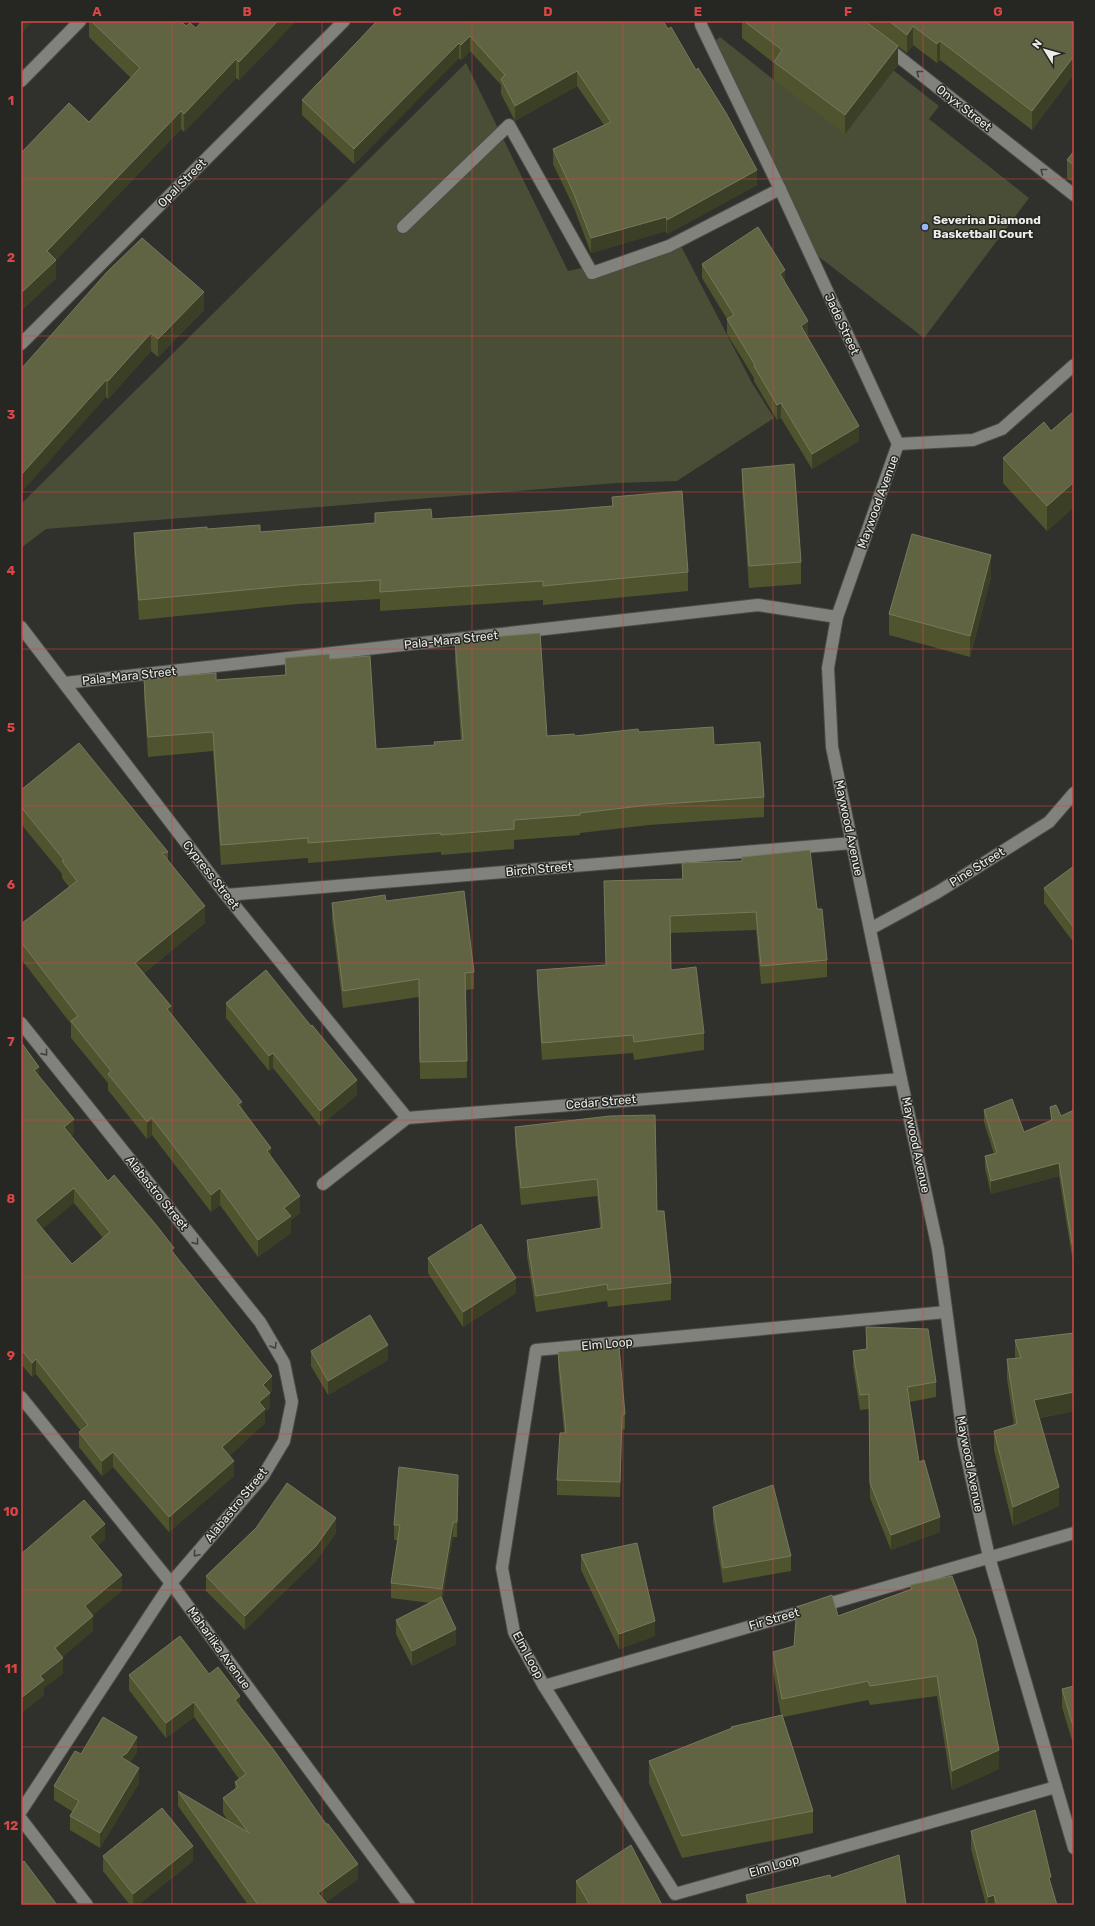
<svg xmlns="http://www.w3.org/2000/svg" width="1095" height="1926" font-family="Rubik,sans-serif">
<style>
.green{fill:#4a4e37}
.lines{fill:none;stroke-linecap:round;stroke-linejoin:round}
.street-casing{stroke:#4b4c47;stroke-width:14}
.secondary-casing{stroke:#4b4c47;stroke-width:14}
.street{stroke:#81827c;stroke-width:12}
.secondary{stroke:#81827c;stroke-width:12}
.wall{fill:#4f542e;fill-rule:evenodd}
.shaded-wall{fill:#3b3f25}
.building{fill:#606442;stroke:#767a5c;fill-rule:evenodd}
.oneway{stroke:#41423d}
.grid{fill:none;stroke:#d94645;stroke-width:1;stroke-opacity:0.55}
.poi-dot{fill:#95b6fd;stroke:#262722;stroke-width:1.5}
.labels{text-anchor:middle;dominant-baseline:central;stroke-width:3;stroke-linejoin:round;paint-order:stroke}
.street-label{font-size:12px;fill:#ecede9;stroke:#262722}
.poi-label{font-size:12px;font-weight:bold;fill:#ecede9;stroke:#262722;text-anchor:start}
.neatline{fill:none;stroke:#d94645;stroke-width:1.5}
.grid-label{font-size:13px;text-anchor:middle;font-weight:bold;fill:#d94645}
</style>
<rect width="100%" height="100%" fill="#30312c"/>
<!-- green -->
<g class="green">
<polygon points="720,37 774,80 893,70 939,106 929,119 1029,198 924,338 814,253 714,42"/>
<polygon points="466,63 568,271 681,246 752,383 774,418 677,481 617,483 46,529 21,548 21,504"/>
</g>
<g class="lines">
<defs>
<g id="street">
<polyline points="701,21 701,25 780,189 898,444"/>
<polyline points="885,46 1074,195"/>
<polyline points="21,81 80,21"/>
<polyline points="403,227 509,125 592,273 669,246 780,189"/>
<polyline points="21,344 344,21"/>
<polyline points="898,444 837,617 828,668 832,747 901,1079 938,1249 964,1444 989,1557 1074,1848"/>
<polyline points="898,444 973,440 1002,429 1074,365"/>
<polyline points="21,627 226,895 407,1118"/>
<polyline points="65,683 758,605 837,617"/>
<polyline points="226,895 852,843"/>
<polyline points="870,929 938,892 1049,822 1074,793"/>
<polyline points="21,1023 260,1322 284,1363 292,1402 284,1441 263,1476 171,1583 21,1811"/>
<polyline points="323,1184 407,1118 901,1079"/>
<polyline points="946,1312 536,1350 502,1568 514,1632 544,1686 675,1894 1056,1787"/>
<polyline points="171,1583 409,1905"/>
<polyline points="544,1686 1074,1533"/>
<polyline points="21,1819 87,1905"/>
</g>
<polyline id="secondary" points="21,1397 171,1583"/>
</defs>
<!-- street casing -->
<use href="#street" class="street-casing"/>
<!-- secondary casing -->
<use href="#secondary" class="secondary-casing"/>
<!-- street -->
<use href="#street" class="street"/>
<!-- secondary -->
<use href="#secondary" class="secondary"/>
</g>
<!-- wall -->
<g class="wall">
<polygon points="89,21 181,21 186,26 196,28 296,21 239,80 236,78 184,132 181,129 56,260 56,278 21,311 21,153 89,122 131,78 89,37"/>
<polygon points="377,21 663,21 757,185 667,234 666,231 591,253 574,208 553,164 553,149 604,125 577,86 515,121 501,94 501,85 470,51 461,60 459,58 354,164 302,115 302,100"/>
<polygon points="741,21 1074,21 1074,74 1032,130 940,60 937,63 913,45 907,53 880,33 898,65 845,134 774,80 774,63 742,38 742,22"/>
<polygon points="1074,151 1074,183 1067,178 1067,160"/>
<polygon points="702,264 785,284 808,336 807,337 859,441 812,469 781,418 777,420 754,381 754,378 727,334 727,319 702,278"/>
<polygon points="204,310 158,357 151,351 108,399 106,397 21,369"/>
<polygon points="1074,411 1074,507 1047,531 1003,483 1003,458 1051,431"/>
<polygon points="742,469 801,562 801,584 749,588 742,490"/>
<polygon points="612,497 688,572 688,591 543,605 543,600 380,611 380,599 297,604 139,620 134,552 134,533 207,529 260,532 375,523 375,513 432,519 612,506"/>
<polygon points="991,577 970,657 889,635 889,614"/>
<polygon points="455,640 547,736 575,736 639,732 714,745 764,797 764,817 649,825 580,833 580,835 514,840 514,849 441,855 441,852 308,863 308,858 221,865 213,751 148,757 144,698 144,679 216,680 285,675 285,658 330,659 376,749 434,745 461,740 455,660"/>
<polygon points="21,790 168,852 168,860 205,923 144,973 171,1013 242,1109 271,1157 300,1213 291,1220 291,1233 258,1257 220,1205 211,1212 152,1135 147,1139 108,1090 108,1083 71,1038 71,1024 21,959 21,924 69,887 62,878 62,874 21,824"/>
<polygon points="742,857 817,909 827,960 827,977 761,984 756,930 670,933 671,970 704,1033 704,1050 634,1060 633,1053 542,1060 537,988 537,970 606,965 604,881 682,879 682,863 742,861"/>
<polygon points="1074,866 1074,943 1044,903 1044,888"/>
<polygon points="386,901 474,972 474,989 466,990 467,1078 420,1079 419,997 343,1008 332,920 332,903"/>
<polygon points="226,1003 357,1095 320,1126 273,1068 269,1071 226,1018"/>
<path d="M21 1042 39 1076 74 1134 71 1136 108 1181 174 1254 272 1391 270 1393V1408L265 1412V1423L229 1456 234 1476 169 1532 113 1467 102 1476 79 1447V1432L81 1431 36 1374 32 1377 21 1364ZM74 1203 103 1238 72 1264 42 1228Z"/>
<polygon points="1050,1107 1061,1116 1074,1110 1074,1269 1059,1176 991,1194 985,1168 985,1156 994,1154 984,1122 984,1110 1024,1132 1051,1120"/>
<polygon points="515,1127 657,1211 671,1283 671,1300 608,1307 607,1301 536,1312 527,1256 527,1240 600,1228 597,1196 521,1205 515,1144"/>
<polygon points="428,1258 516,1293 463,1327 428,1273"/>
<polygon points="1073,1306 1074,1306 1074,1330 1073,1325"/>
<polygon points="866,1327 936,1382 936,1397 909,1402 919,1462 940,1532 891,1550 870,1498 869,1409 860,1410 853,1366 853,1351 866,1349"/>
<polygon points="1074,1333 1074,1411 1040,1418 1059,1506 1013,1526 994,1450 994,1431 1014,1425 1007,1379 1007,1359 1015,1359 1015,1340"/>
<polygon points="311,1351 388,1360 328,1395 311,1366"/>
<polygon points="558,1352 625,1414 625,1429 622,1430 620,1497 557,1495 557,1480 564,1433 558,1367"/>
<polygon points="458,1490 457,1537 453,1537 442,1600 456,1644 412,1666 396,1634 396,1620 430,1603 391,1598 391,1583 398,1540 394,1540 394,1525"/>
<polygon points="713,1507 791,1556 791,1571 723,1583 713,1522"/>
<polygon points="336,1533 316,1561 245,1630 206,1591 206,1576"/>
<polygon points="581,1555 655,1636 619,1649 581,1570"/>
<polygon points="910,1585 999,1769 952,1790 937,1696 870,1705 868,1700 783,1717 813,1811 813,1833 682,1858 649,1783 649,1761 731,1729 731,1727 781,1715 773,1672 773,1652 794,1646 838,1616 910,1589"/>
<polygon points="209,1674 240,1707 358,1879 326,1902 328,1905 248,1905 178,1806 178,1791 228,1821 223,1813 223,1798 235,1789 235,1782 239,1779 194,1717 166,1738 129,1690 129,1675"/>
<polygon points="1074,1686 1074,1747 1062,1707 1062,1689"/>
<polygon points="137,1752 130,1763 139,1783 100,1848 70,1830 70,1816 73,1812 54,1800 54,1786 81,1754"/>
<polygon points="971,1831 1057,1905 986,1905 971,1849"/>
<polygon points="103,1856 193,1861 138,1905 130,1905 103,1871"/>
<polygon points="831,1878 906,1905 746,1905 746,1895"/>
<polygon points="576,1881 662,1905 577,1905 576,1902"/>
</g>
<!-- shaded-wall -->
<g class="shaded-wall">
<polygon points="21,21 33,21 21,34"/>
<polygon points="278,21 296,21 239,80 239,62"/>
<polygon points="913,26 913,45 907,53 907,35"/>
<polygon points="470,36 470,51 461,60 461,45"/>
<polygon points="940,41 940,60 937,63 937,44"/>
<polygon points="459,43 459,58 354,164 354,149"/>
<polygon points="898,46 898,65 845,134 845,115"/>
<polygon points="1074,56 1074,74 1032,130 1032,111"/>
<polygon points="236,59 236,78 184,132 184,114"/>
<polygon points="577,71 577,86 515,121 515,106"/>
<polygon points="181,111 181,129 56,260 56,278 21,311 21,293 47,251"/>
<polygon points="757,170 757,185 667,234 667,220"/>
<polygon points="666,217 666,231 591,253 591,238"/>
<polygon points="785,270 785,285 780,274"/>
<polygon points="204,292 204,310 158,357 158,339"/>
<polygon points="808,321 808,336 801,341 801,326"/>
<polygon points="151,333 151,351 108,399 108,381"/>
<polygon points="106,380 106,397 21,493 21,475"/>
<polygon points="781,403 781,418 777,420 777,405"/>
<polygon points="859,426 859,441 812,469 812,454"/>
<polygon points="1074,482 1074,507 1047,531 1047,506"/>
<polygon points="991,555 991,577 970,657 970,636"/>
<polygon points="205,906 205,923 135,980 135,963"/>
<polygon points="171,1006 171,1023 167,1009"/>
<polygon points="273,1053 273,1068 269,1071 269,1056"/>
<polygon points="39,1067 39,1082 34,1070"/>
<polygon points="357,1080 357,1095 320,1126 320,1111"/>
<polygon points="242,1102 242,1119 238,1104"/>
<polygon points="152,1118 152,1135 147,1139 147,1122"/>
<polygon points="74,1119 74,1134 64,1141 64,1127"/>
<polygon points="271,1148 271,1165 267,1151"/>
<polygon points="1059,1163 1059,1176 991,1194 991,1181"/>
<polygon points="74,1188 74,1203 35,1235 35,1220"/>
<polygon points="220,1188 220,1205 211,1212 211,1195"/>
<polygon points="300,1196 300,1213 291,1220 291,1233 258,1257 258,1240 284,1208"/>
<polygon points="174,1248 174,1262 171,1250"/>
<polygon points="516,1278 516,1293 463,1327 463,1312"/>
<polygon points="388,1345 388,1360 328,1395 328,1381"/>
<polygon points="36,1359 36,1374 32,1377 32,1363"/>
<polygon points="272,1376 272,1391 270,1393 270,1408 265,1412 265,1423 222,1462 222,1447 259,1402 263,1385"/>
<polygon points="1074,1392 1074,1411 1034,1419 1034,1400"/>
<polygon points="622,1415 622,1430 620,1497 620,1482"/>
<polygon points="113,1452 113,1467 102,1476 102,1461"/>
<polygon points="234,1461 234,1476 169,1532 169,1517"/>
<polygon points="458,1475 458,1490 457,1537 457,1522"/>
<polygon points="1059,1487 1059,1506 1013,1526 1013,1507"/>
<polygon points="940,1517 940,1532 891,1550 891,1535"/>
<polygon points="336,1518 336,1533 316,1561 245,1630 245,1616"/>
<polygon points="453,1522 453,1537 442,1604 442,1589"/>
<polygon points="105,1524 105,1540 90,1552 90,1537"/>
<polygon points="122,1575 122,1591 85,1622 85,1606"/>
<polygon points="93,1616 93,1631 55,1664 55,1648"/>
<polygon points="655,1621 655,1636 619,1649 619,1634"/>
<polygon points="456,1629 456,1644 412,1666 412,1651"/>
<polygon points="63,1658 63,1674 44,1688 44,1695 21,1714 21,1698 40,1676"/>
<polygon points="240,1696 240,1711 235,1700"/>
<polygon points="194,1702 194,1717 166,1738 166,1723"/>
<polygon points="137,1737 137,1752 127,1768 121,1757"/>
<polygon points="999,1750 999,1769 952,1790 952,1771"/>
<polygon points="139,1768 139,1783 100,1848 100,1833"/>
<polygon points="193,1846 193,1861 138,1905 133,1905 133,1894"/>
<polygon points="358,1864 358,1879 322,1905 318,1893"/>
<polygon points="994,1895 994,1905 988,1905 988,1897"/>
</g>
<!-- building -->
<g class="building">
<polygon points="91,21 181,21 186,26 190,23 196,28 202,21 278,21 239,62 236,59 184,114 181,111 47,251 56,260 21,293 21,153 69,103 89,122 140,68"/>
<polygon points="377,21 663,21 668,29 671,27 696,70 698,68 726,113 757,170 667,220 666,217 591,238 574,194 553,149 611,122 577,71 515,106 501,79 505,75 470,36 461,45 459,43 354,149 302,100"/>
<polygon points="744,21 865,21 898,46 845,115 774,62 782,50"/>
<polygon points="889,21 1074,21 1074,56 1032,111 940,41 937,44 913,26 907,35"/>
<polygon points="1074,151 1074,165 1067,160"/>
<polygon points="758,227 785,270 780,274 808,321 801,326 859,426 812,454 781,403 777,405 754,366 755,365 727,319 734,315 702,264"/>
<polygon points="142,238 204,292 158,339 151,333 108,381 106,380 21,475 21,369 107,272"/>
<polygon points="1074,411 1074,482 1047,506 1003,458 1044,422 1051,431"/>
<polygon points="794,464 801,562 749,566 742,469"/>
<polygon points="682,491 688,572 543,586 543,581 380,592 380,580 297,585 139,600 134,533 207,527 207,529 260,525 260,532 375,523 375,513 431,509 432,519 553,511 613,506 612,497"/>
<polygon points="912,534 991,555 970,636 889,614"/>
<polygon points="540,633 547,736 574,734 575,736 638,729 639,732 713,727 714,745 760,742 764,797 649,805 580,813 580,815 514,820 514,829 441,835 441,833 308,843 308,838 221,845 213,732 148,737 144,679 216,673 216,680 286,675 285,658 329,654 330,659 370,656 376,749 435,745 434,742 463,740 455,640"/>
<polygon points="79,743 168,852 162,853 205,906 135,963 171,1006 167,1009 242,1102 238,1104 271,1148 267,1151 300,1196 284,1208 291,1216 258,1240 220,1188 211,1195 152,1118 147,1122 108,1074 111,1071 71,1021 78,1016 21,942 21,924 77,881 62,861 64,860 21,807 21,790"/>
<polygon points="810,850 817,909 822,909 827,960 761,966 756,912 670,916 671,970 696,967 704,1033 634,1042 633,1035 542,1043 537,970 606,965 604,881 683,879 682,863 742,861 742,857"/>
<polygon points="1074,866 1074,928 1044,888"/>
<polygon points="464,891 474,972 465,973 467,1061 420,1062 419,979 343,991 332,903 385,895 386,901"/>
<polygon points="266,970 311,1026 312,1025 357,1080 320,1111 273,1053 269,1056 226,1003"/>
<path d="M21 1042 39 1067 34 1070 74 1119 64 1127 108 1181 114 1175 157 1226 174 1248 171 1250 272 1376 263 1385 270 1393 259 1402 265 1409 222 1447 234 1461 169 1517 113 1452 102 1461 79 1432 88 1425 36 1359 32 1363 21 1349ZM74 1188 110 1232 72 1264 35 1220Z"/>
<polygon points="1012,1099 1024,1132 1052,1120 1050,1107 1056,1105 1061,1116 1074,1110 1074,1256 1059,1163 991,1181 985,1156 997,1153 984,1110"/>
<polygon points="655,1115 657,1211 664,1211 671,1283 608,1290 607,1284 536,1296 527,1240 602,1228 597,1179 521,1188 515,1127 610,1116"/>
<polygon points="481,1224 516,1278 463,1312 428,1258"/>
<polygon points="370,1315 388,1345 328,1381 311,1351"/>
<polygon points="866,1327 928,1329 936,1382 907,1387 919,1462 924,1460 940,1517 891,1535 870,1483 869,1394 860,1395 853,1351 867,1349"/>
<polygon points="1074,1333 1074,1365 1073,1366 1074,1392 1034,1400 1059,1487 1013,1507 994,1431 1017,1424 1007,1359 1021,1358 1015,1340"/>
<polygon points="619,1347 625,1414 622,1415 620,1482 557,1480 560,1433 566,1433 558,1352"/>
<polygon points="399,1467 458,1475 457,1522 453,1522 442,1589 391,1583 400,1525 394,1525"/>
<polygon points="287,1483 336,1518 316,1546 245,1616 206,1576 256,1528"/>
<polygon points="773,1485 791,1556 723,1568 713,1507"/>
<polygon points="84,1500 105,1524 90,1537 122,1575 85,1606 93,1616 55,1648 63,1658 40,1676 44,1680 21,1698 21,1554"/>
<polygon points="637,1543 655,1621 619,1634 581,1555"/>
<polygon points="952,1576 976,1639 999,1750 952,1771 937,1676 870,1686 868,1681 782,1699 773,1652 794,1646 797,1607 832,1595 838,1616 912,1589 910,1585"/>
<polygon points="441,1597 456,1629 412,1651 396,1620"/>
<polygon points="180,1636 209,1674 218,1667 240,1696 235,1700 276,1753 326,1824 328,1824 358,1864 318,1893 328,1905 258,1905 178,1791 249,1833 223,1798 238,1787 235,1782 246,1774 194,1702 166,1723 129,1675"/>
<polygon points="1074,1686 1074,1729 1062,1689"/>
<polygon points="782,1715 813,1811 682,1836 649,1761 732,1728 731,1727"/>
<polygon points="103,1717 137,1737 127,1753 121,1757 139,1768 100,1833 70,1816 79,1801 54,1786 75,1751 81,1754"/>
<polygon points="162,1808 193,1846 133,1894 103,1856"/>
<polygon points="1035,1810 1051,1877 1049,1878 1057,1905 997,1905 994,1895 988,1897 971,1831"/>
<polygon points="631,1845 662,1905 590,1905 576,1881"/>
<polygon points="899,1855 906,1905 749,1905 746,1895 830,1875 831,1878"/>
<polygon points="24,1861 57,1905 21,1905 21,1864"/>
</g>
<!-- one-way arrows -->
<defs><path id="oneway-chevron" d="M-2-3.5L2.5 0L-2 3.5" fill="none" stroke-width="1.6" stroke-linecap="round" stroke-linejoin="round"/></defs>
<g class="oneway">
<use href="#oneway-chevron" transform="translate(919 73) rotate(-142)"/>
<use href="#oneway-chevron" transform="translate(1043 171) rotate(-142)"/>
<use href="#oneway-chevron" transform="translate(45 1053) rotate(51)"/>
<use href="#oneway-chevron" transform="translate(196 1242) rotate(51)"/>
<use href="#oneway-chevron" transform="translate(274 1346) rotate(60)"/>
<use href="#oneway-chevron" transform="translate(196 1554) rotate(131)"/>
</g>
<!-- grid -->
<path class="grid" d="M172 21V1905M322 21V1905M472 21V1905M623 21V1905M773 21V1905M923 21V1905M21 179H1074M21 336H1074M21 492H1074M21 649H1074M21 806H1074M21 963H1074M21 1120H1074M21 1277H1074M21 1434H1074M21 1590H1074M21 1747H1074"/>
<!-- markers -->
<circle class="poi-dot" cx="925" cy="227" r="4"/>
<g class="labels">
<!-- street labels -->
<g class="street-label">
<text transform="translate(964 108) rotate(38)">Onyx Street</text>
<text transform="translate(182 183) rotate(-45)">Opal Street</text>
<text transform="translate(842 324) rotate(65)">Jade Street</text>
<text transform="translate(878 502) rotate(-70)">Maywood Avenue</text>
<text transform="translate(451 640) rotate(-6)">Pala-Mara Street</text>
<text transform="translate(129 676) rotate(-6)">Pala-Mara Street</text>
<text transform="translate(849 828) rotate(78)">Maywood Avenue</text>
<text transform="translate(977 867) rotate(-32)">Pine Street</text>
<text transform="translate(539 869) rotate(-5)">Birch Street</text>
<text transform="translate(211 875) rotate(52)">Cypress Street</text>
<text transform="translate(601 1102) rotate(-5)">Cedar Street</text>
<text transform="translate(916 1145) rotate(78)">Maywood Avenue</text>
<text transform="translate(157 1193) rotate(51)">Alabastro Street</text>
<text transform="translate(607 1344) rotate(-5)">Elm Loop</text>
<text transform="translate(970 1464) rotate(79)">Maywood Avenue</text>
<text transform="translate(236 1505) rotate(-51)">Alabastro Street</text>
<text transform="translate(774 1619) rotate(-16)">Fir Street</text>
<text transform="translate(219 1648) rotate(54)">Maharlika Avenue</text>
<text transform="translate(528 1655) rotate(62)">Elm Loop</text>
<text transform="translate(774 1866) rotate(-16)">Elm Loop</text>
</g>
<!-- poi labels -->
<g class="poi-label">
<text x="933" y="220">Severina Diamond<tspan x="933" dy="14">Basketball Court</tspan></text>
</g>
</g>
<!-- border -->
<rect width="1095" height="1926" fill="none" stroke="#262722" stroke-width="44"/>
<!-- north arrow -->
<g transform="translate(1045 50) rotate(307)" stroke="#262722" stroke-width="3" paint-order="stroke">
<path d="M0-3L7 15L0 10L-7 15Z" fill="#ecede9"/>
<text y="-6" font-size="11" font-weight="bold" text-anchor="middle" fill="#ecede9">N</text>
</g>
<rect x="22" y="22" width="1051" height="1882" class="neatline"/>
<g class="grid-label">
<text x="97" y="16">A</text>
<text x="247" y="16">B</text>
<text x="397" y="16">C</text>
<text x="548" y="16">D</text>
<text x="698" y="16">E</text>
<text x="848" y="16">F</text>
<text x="998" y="16">G</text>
<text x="11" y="105">1</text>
<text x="11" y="262">2</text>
<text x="11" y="419">3</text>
<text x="11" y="575">4</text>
<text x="11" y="732">5</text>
<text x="11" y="889">6</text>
<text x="11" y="1046">7</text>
<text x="11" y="1203">8</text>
<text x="11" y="1360">9</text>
<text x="11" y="1516">10</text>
<text x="11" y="1673">11</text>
<text x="11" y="1830">12</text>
</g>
</svg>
